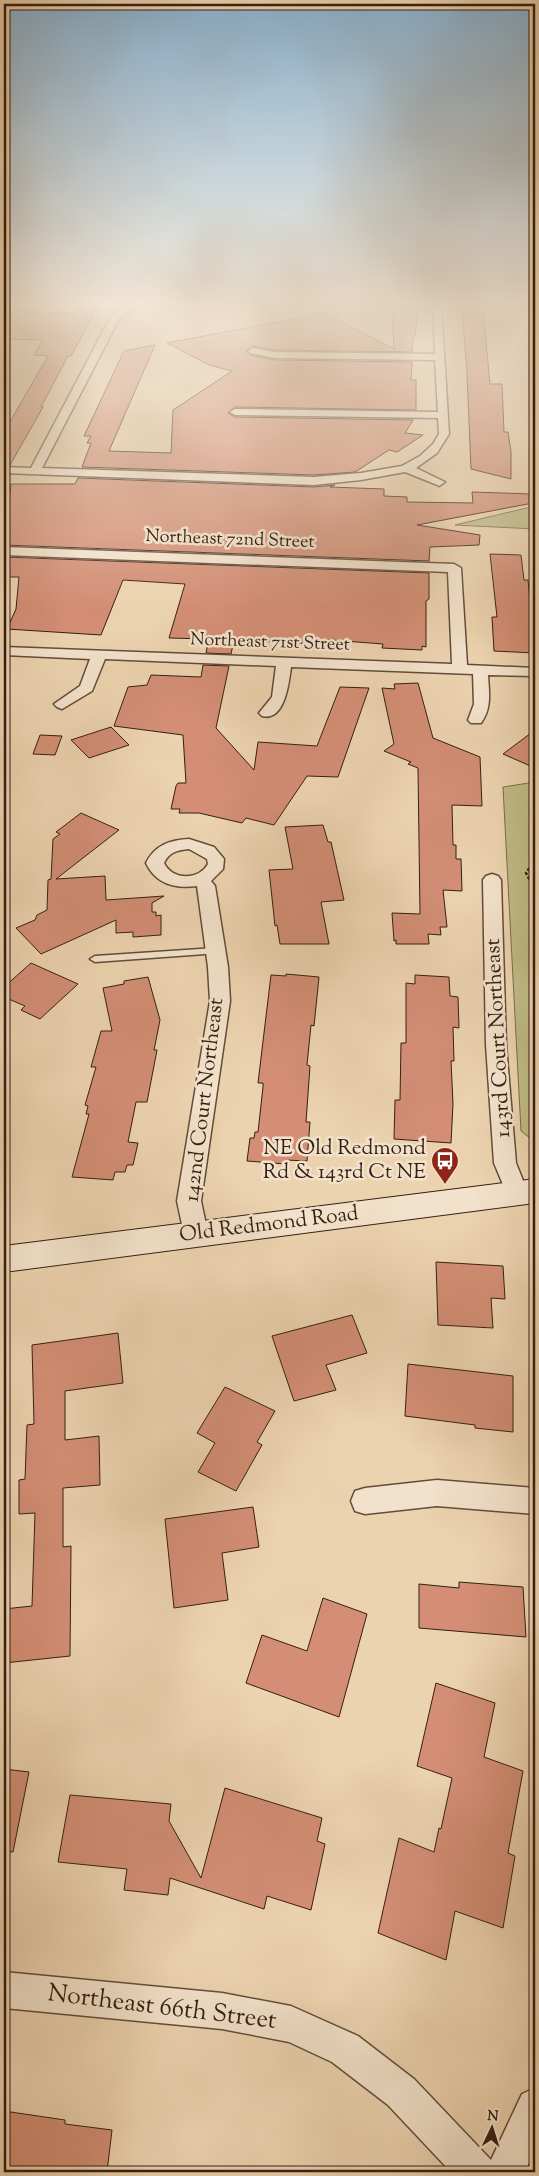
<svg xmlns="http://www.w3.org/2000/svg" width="539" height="2176" font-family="'Sorts Mill Goudy',serif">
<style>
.green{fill:#bfba85;stroke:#7a6c4c}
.building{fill:#d38e75;stroke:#341f13}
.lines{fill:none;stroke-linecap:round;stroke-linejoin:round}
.lane-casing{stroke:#624c3a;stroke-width:3}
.street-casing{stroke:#624c3a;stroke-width:3}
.secondary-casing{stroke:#341f13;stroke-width:2}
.path{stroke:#341f13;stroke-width:2.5;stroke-dasharray:3 2;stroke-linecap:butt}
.lane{fill:#f3e2cb;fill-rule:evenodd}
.street{fill:#f3e2cb;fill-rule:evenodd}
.secondary{fill:#f3e2cb;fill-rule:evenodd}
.labels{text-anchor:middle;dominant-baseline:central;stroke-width:5;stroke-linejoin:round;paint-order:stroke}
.far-street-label{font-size:18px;fill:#341f13;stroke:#f3e2cb}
.street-label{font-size:21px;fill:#341f13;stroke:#f3e2cb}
.poi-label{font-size:21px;fill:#341f13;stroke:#f3e2cb;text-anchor:end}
.near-street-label{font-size:25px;fill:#341f13;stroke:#f3e2cb}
</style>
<rect width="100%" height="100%" fill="#ecd3af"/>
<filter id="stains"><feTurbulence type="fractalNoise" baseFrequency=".004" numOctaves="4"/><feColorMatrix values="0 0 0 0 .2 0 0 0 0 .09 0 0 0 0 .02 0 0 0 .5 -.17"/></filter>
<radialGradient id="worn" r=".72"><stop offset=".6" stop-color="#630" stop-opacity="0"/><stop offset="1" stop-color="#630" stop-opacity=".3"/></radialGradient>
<!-- green -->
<g class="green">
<polygon points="535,506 535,529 455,525"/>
<polygon points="535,782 535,1142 521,1131 503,787"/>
</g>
<!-- building -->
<g class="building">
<polygon points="86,302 100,302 71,356 68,356 41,407 43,407 10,465 4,465 4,432 48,356 34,355 43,340 4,339 4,311 73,313"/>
<polygon points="396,308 416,309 417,319 415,336 413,336 412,352 275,350 253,346 246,351 250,355 275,360 412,362 411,380 416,380 416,410 235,407 228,413 235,417 413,420 405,433 423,435 397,452 389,450 355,472 314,475 82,467 91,443 87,443 91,436 84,436 124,351 155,345 109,451 171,453 173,410 232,371 209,365 167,343 325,313 394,349 392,313 395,313"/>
<polygon points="462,308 483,309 490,384 502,384 504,432 508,432 511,452 511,479 471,469 467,373"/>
<polygon points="78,478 314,487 335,485 330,487 384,489 384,496 407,497 407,502 473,503 472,492 532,494 533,503 417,525 480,535 479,545 430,547 429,561 4,545 11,484 75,484"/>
<polygon points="490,554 521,555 524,580 528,580 535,653 494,651 492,617 497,617"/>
<polygon points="4,557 429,573 429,599 426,601 426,647 422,646 422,650 382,648 383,644 318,639 317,644 234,640 231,654 206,653 209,639 169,638 185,584 123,580 101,635 7,629 16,609 19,577 4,577"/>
<polygon points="203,665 229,666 216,728 254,770 258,742 317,746 340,687 369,688 338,777 307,776 274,825 246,818 242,823 199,813 179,813 180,809 171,809 176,786 178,783 186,783 183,735 114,726 128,687 147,685 151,675 201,677"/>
<polygon points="418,683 433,738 480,757 482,806 452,805 453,845 456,845 456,859 461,859 462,891 443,890 447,927 440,927 441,935 428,934 429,944 396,944 396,940 394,941 392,913 420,914 418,768 408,764 411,762 384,751 394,744 382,688 395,689 394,684"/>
<polygon points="111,727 129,745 89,758 71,740"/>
<polygon points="535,730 535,768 503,754"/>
<polygon points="40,735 62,736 55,755 33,754"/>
<polygon points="81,813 119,830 56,879 105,876 106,900 164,896 152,903 152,912 156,912 156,916 161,915 161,935 133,937 133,932 116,933 116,920 41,954 16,928 35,920 37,915 47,910 48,880 51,879 53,839 60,834 56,832"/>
<polygon points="323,825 328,842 331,842 344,900 321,902 329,944 280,944 277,925 275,926 269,870 293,869 285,827"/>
<polygon points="31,963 78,984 40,1019 21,1010 25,1006 4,997 4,987"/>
<polygon points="286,974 319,977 314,1026 311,1025 307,1065 310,1066 306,1122 310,1122 307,1161 286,1160 285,1164 247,1161 250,1138 254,1138 255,1132 258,1132 263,1087 263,1083 258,1083 271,975 286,976"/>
<polygon points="415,975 449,977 450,996 458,997 459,1028 453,1027 454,1061 451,1061 453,1104 451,1143 394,1139 395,1100 400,1100 401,1043 406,1043 406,983 415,984"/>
<polygon points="148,977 160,1020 154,1050 157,1050 147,1102 136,1102 128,1142 138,1143 133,1165 127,1165 125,1172 115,1172 113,1180 72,1177 89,1114 86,1114 88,1106 85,1105 96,1067 91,1067 101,1031 112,1031 103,988 124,984 124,981"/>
<polygon points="436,1262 503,1266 505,1299 491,1298 493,1328 438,1325"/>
<polygon points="352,1315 367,1353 326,1365 336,1390 294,1401 272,1336"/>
<polygon points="118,1333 123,1383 65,1391 65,1440 99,1436 100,1485 63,1488 63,1547 71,1546 70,1656 4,1663 4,1609 32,1606 35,1513 19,1514 19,1480 25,1479 27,1425 34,1424 32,1345"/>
<polygon points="408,1364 513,1376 513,1432 475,1428 475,1425 405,1416"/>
<polygon points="225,1387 275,1411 257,1442 262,1445 236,1491 198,1472 215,1443 197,1433"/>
<polygon points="253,1507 259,1547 222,1553 228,1600 174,1608 165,1519"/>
<polygon points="459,1582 523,1587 526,1637 419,1628 419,1584 459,1588"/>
<polygon points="323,1598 367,1614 339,1717 246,1683 262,1635 307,1651"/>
<polygon points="436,1683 495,1703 484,1757 523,1771 508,1853 515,1856 503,1928 455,1911 446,1960 378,1933 399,1838 434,1852 439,1828 441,1829 452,1778 417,1766"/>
<polygon points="4,1769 29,1772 13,1852 4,1851"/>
<polygon points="225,1788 322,1818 317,1841 325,1844 311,1910 267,1896 264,1909 170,1878 168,1895 124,1890 127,1869 58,1862 70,1795 171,1804 169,1821 201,1878"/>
<polygon points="4,2111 65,2120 65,2124 112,2130 107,2172 4,2172"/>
</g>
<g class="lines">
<defs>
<polygon id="lane" points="215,948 219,949 220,951 219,953 95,962 90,959 95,956"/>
<g id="street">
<polygon points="137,302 149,302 121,317 118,321 42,468 314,477 361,473 402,466 420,456 433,444 439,434 438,418 235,415 230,412 235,409 438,412 435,360 275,358 250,353 248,351 253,348 275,352 435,354 433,302 441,302 449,434 437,453 416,468 445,482 439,486 435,484 405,472 361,480 314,485 4,473 4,467 31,468 109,320 115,313"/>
<polygon points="295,302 305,302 296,309 292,306"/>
<polygon points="489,302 535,302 535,307 493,305"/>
<path d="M4 547 454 564 461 568 467 665 535 668V676L488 675C489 692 492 708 481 723H471L468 720 474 704 473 674 291 667C289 682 285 722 262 716L259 713 272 697 276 666 105 659 92 691 62 709 57 707 54 704 80 686 90 659 4 655V647L452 664 448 572 4 555Z"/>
<path d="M189 839 214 847 224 859 223 869 211 881 215 886 228 967 230 1001 201 1201 208 1234 204 1241 196 1244 188 1241 184 1234 177 1201 210 1001 208 967 197 886C175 889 156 884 146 863 155 845 170 840 189 839ZM189 849 207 859 208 864C198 881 172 880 164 863 169 852 178 850 189 849Z"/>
<polygon points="492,874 498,876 501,880 506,1045 516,1163 528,1193 525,1199 517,1202 509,1199 494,1163 486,1045 483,880 486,876"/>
<polygon points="437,1480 535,1488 535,1514 437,1506 365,1514 355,1511 351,1501 355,1491 365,1488"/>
<polygon points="4,1972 222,1993 291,2006 358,2036 414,2079 491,2160 522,2094 535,2088 535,2149 525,2172 451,2172 388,2105 332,2062 289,2042 222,2029 4,2008"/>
</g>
<polygon id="secondary" points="535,1179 535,1203 4,1272 4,1246"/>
</defs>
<!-- lane casing -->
<use href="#lane" class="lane-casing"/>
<!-- street casing -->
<use href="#street" class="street-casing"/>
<!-- secondary casing -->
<use href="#secondary" class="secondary-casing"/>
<!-- path -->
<polyline class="path" points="535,860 526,873 535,890"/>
<!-- lane -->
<use href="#lane" class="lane"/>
<!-- street -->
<use href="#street" class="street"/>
<!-- secondary -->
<use href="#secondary" class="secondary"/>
</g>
<!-- sky -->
<linearGradient id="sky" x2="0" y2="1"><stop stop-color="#8ab4d4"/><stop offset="0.5" stop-color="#f6ebdb"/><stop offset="1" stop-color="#f6ebdb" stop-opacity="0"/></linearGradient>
<rect width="539" height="607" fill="url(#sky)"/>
<!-- icons -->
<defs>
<symbol id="bus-pin" viewBox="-11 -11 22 30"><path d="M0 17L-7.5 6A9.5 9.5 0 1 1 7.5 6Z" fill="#8f2418" stroke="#f3e2cb"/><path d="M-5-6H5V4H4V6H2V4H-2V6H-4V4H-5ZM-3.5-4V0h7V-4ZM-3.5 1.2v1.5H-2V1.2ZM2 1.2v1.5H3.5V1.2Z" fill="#fff"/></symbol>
</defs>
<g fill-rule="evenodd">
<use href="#bus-pin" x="429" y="1145" width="32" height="43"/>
</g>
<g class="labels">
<!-- far-street labels -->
<g class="far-street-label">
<text transform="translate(230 540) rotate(2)">Northeast 72nd Street</text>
<text transform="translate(270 643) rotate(2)">Northeast 71st Street</text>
</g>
<!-- street labels -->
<g class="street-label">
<text transform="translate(499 1038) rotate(-93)">143rd Court Northeast</text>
<text transform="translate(205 1100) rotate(-83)">142nd Court Northeast</text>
<text transform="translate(269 1225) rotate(-7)">Old Redmond Road</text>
</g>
<!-- poi labels -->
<g class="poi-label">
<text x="426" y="1149">NE Old Redmond<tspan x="426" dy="24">Rd &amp; 143rd Ct NE</tspan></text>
</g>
<!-- near-street labels -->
<g class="near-street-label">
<text transform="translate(162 2008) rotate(7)">Northeast 66th Street</text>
</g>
</g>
<!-- margin -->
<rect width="539" height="2176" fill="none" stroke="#ecd3af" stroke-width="20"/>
<rect x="5" y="5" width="529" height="2166" fill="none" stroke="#341f13" stroke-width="2.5"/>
<rect x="10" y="10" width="519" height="2156" fill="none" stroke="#341f13"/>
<!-- north arrow -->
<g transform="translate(492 2128) rotate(4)" stroke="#f3e2cb" stroke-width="4" paint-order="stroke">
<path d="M0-4L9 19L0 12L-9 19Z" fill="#341f13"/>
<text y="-8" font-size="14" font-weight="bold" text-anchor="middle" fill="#341f13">N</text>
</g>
<rect width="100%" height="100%" filter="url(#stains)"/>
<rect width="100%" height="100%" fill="url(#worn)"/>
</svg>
